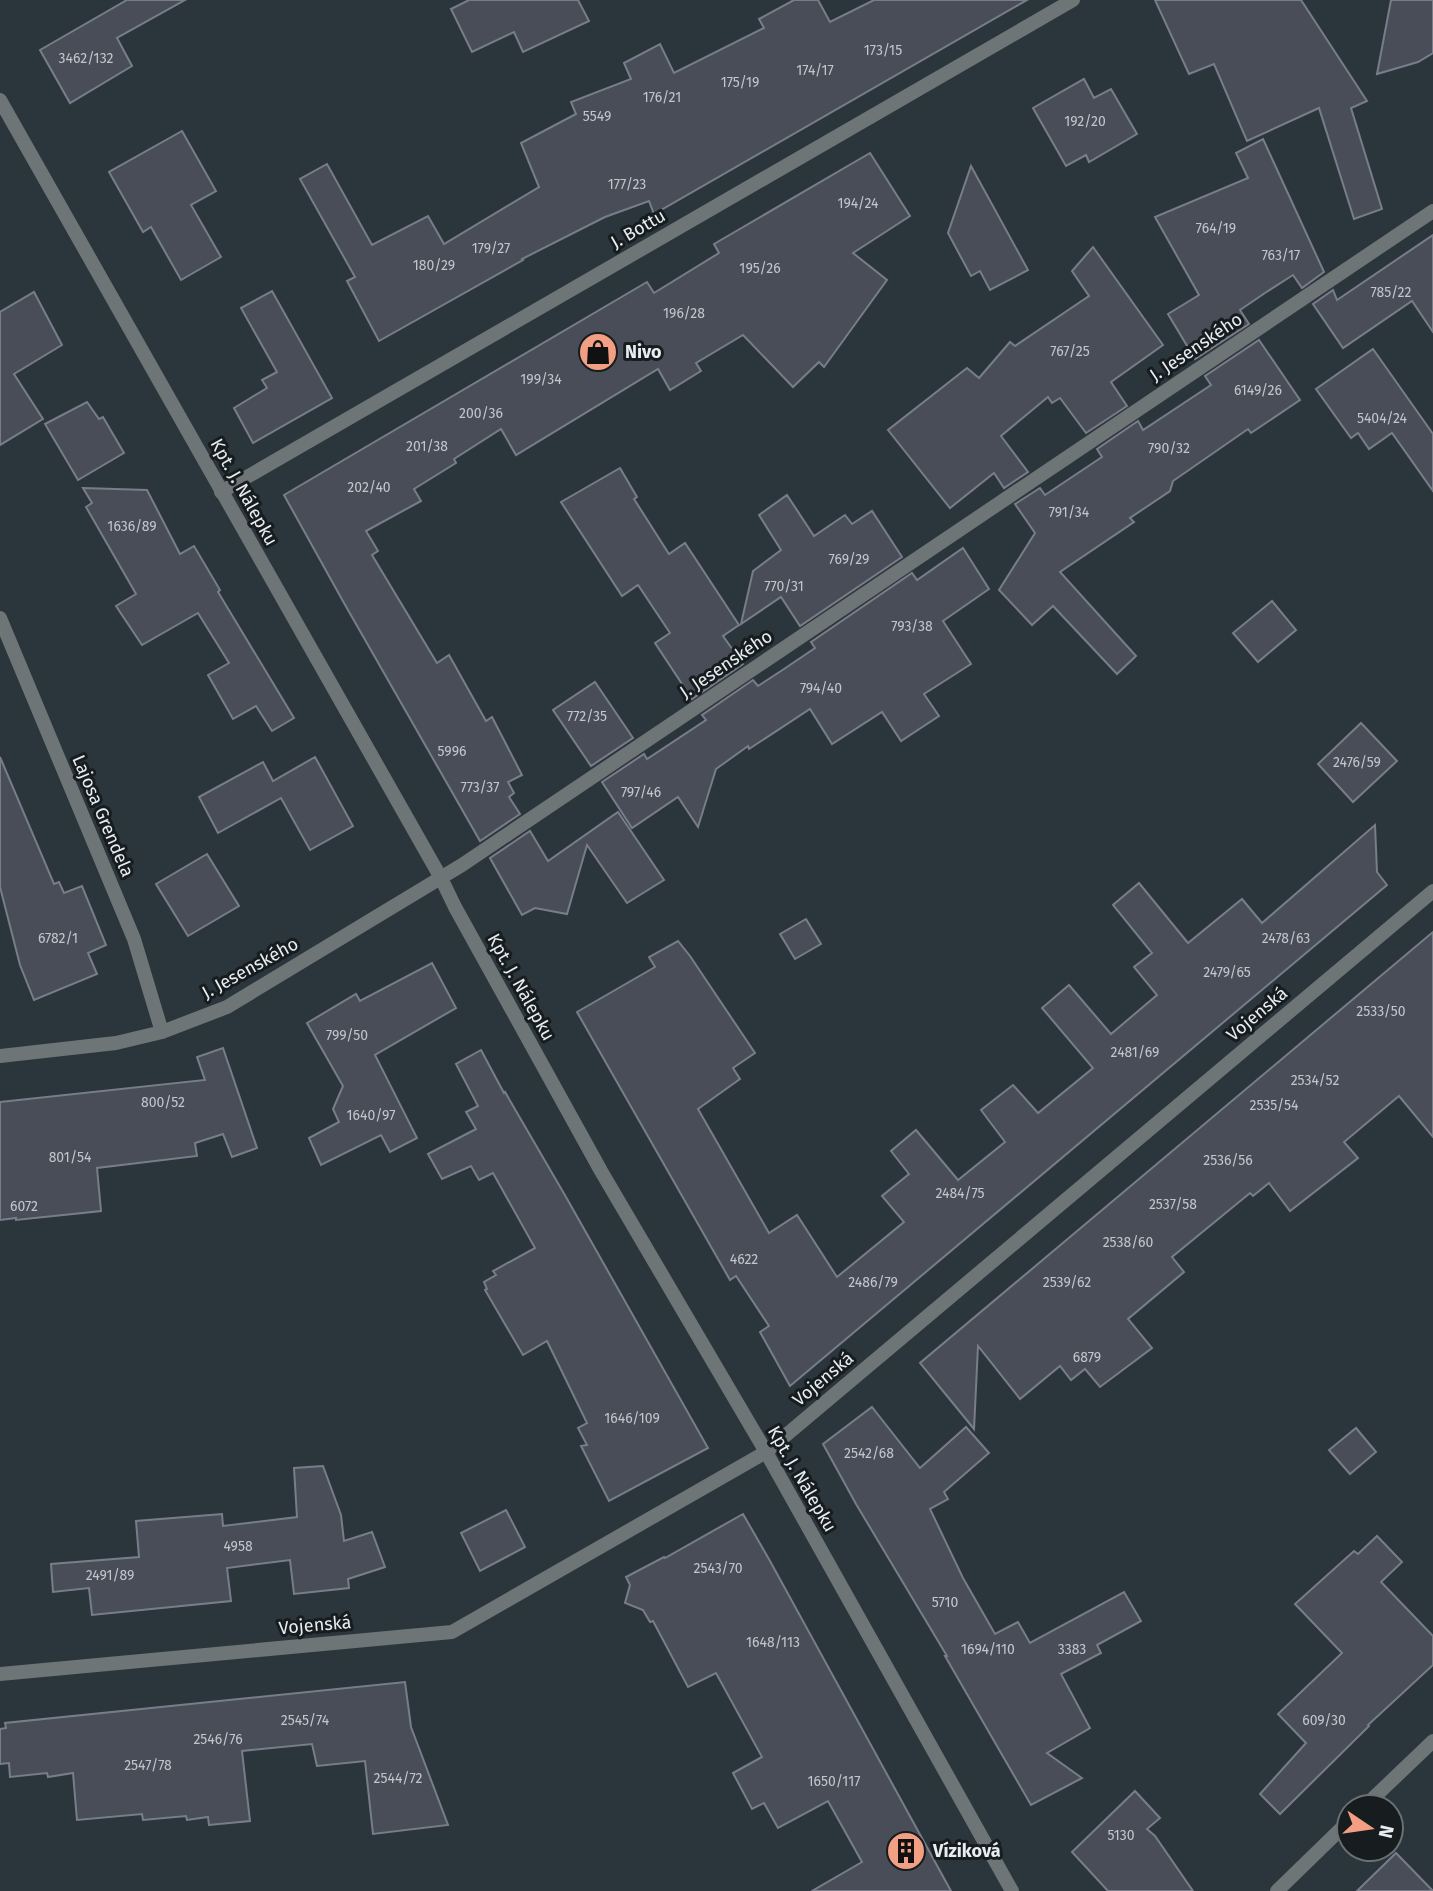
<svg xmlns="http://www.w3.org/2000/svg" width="1433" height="1891" font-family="'Fira Sans',sans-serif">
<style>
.building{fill:#494d58;stroke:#787d89;stroke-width:2}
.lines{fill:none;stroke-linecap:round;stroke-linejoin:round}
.street{stroke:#6e7576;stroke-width:14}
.labels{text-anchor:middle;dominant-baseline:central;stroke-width:6;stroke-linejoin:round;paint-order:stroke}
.number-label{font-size:14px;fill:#c0c6cc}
.street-label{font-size:18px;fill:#e7eef2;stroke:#171c1f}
.poi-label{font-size:18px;font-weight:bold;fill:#e7eef2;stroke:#171c1f;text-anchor:start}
</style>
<rect width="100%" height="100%" fill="#2b363c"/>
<!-- building -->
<g class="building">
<polygon points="127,0 185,0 117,38 132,66 70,103 40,50"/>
<polygon points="469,0 578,0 589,21 523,52 514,32 472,52 451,9"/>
<polygon points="794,0 818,0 830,22 874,0 1027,0 654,214 649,201 605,217 522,259 523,260 379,341 347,281 355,277 300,179 327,164 372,245 428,216 444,244 539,187 521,143 576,114 571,102 631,79 624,63 660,44 674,73 764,28 759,19"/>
<polygon points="1155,0 1301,0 1367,101 1351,108 1382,209 1354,219 1319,108 1247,141 1214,64 1189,74"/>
<polygon points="1391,0 1433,0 1433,53 1418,62 1377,74"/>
<polygon points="1084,79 1094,98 1111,89 1137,134 1089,162 1086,155 1066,166 1033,108"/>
<polygon points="182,131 216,191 191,205 221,257 181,280 151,227 143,232 109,172"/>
<polygon points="1263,139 1324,272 1302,288 1293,275 1265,293 1240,310 1249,324 1195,359 1168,314 1199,295 1155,217 1248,178 1236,153"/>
<polygon points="870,153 910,216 853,253 887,280 824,367 819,362 793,387 743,335 696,363 701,371 670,390 658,369 516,455 501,429 454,459 456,463 414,489 421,501 366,531 378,551 372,555 437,663 449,655 486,721 492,717 522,775 508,782 514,793 509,797 520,814 480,841 344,603 284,495 647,282 654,293 719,253 714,244"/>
<polygon points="971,166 1028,270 990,290 980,271 971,276 948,233"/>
<polygon points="1433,235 1433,332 1412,301 1343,348 1313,304 1333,290 1337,300"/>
<polygon points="1093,247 1163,345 1111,382 1127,406 1086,433 1060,398 1052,403 1048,397 1001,436 1028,472 1004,488 994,473 950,508 888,430 967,368 979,378 1010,342 1015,346 1089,296 1072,271"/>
<polygon points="272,291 332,398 253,443 234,408 267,388 262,380 277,372 241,308"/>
<polygon points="34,292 62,345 14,374 43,419 0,445 0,312"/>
<polygon points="1259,340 1300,400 1251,433 1248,429 1173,481 1170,491 1130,518 1134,522 1060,572 1136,656 1117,674 1053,606 1032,625 999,590 1035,533 1015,504 1040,488 1045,495 1102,457 1097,449 1138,421 1143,430 1211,385 1205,376"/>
<polygon points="1373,349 1433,434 1433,491 1392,433 1369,449 1358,433 1351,438 1316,389"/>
<polygon points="87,402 99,419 103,417 124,453 78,480 45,424"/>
<polygon points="620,468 637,497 634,499 669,554 685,543 739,625 723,636 743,664 692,699 655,643 670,633 638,585 622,596 561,502"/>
<polygon points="83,488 147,490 180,554 194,546 220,590 218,592 294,718 272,731 256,706 233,719 208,675 229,663 198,613 142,645 116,606 136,594 86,507 92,503"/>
<polygon points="787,495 814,536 845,515 852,524 872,511 902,557 800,626 781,597 741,624 753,571 781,550 759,515"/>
<polygon points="963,548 989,589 943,621 971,664 924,694 939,716 901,741 882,712 832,744 810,709 749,749 748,746 716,769 698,827 678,797 632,828 602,782 644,754 647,759 706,720 702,715 753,680 758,686 784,669 815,648 811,642 912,573 917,580"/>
<polygon points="1272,601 1296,630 1258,662 1233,633"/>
<polygon points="595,682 633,738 591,766 553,710"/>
<polygon points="1361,723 1397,761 1353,802 1318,764"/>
<polygon points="0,757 54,884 59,882 64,893 82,886 106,945 88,953 97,974 34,1000 20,965 0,887"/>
<polygon points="315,757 353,826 310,850 281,798 218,833 199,797 263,762 273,781"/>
<polygon points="618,812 664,880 627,903 587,845 567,914 535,908 522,915 490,858 530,831 548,861"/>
<polygon points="1375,825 1377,872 1387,885 790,1386 760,1332 769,1326 736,1276 730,1280 577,1012 655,967 649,957 678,941 690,956 755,1053 733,1068 740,1079 698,1109 769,1233 797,1215 837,1277 904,1222 882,1196 909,1174 891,1151 916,1130 958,1180 1005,1142 981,1110 1013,1085 1038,1113 1093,1068 1042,1008 1069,985 1111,1034 1157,995 1134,967 1152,953 1113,905 1139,883 1188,943 1242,899 1262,923"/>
<polygon points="207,854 239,906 188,936 156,884"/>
<polygon points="806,919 821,944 795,959 780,934"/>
<polygon points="1433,932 1433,1137 1399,1096 1344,1142 1358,1158 1290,1211 1269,1183 1253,1196 1250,1193 1172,1257 1184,1272 1128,1319 1152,1348 1100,1387 1085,1369 1071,1380 1060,1366 1020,1399 978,1346 974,1429 920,1363"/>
<polygon points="432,963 456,1008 375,1055 417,1138 390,1152 381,1135 321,1165 309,1138 339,1122 333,1109 343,1086 307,1023 356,994 360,1001"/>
<polygon points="223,1048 257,1148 232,1157 223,1134 195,1143 197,1156 97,1168 101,1211 16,1220 16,1218 0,1220 0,1102 205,1080 197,1057"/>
<polygon points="481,1050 504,1093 505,1092 566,1197 708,1448 609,1501 581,1446 587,1445 578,1428 587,1423 547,1341 523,1355 485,1290 487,1289 484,1282 496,1275 493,1271 535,1248 493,1173 479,1180 471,1166 442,1179 428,1154 476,1129 466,1112 478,1106 456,1064"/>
<polygon points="872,1407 920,1468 966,1427 989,1453 944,1492 948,1499 930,1509 963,1578 995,1634 1018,1622 1030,1643 1124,1592 1141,1621 1097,1645 1101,1653 1061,1674 1090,1728 1047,1753 1082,1778 1031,1805 945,1656 947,1656 856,1504 823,1444"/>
<polygon points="1356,1428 1376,1452 1350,1474 1329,1450"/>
<polygon points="323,1466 341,1515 344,1541 372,1532 385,1567 348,1579 349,1588 294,1594 290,1560 227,1568 231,1601 92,1615 89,1588 53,1592 51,1564 139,1557 136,1521 222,1514 223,1526 297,1517 294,1468"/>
<polygon points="506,1510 525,1547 480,1571 461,1533"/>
<polygon points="743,1514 770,1561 951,1891 812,1891 862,1862 828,1801 778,1828 764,1803 752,1809 733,1773 762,1757 716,1673 688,1687 653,1621 650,1622 643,1610 625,1603 630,1585 626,1577 664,1557 665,1558"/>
<polygon points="1377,1536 1402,1562 1381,1582 1433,1636 1433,1665 1368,1725 1369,1726 1280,1814 1260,1794 1306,1743 1278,1714 1342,1653 1295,1604 1354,1551 1358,1554"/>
<polygon points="405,1682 411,1727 448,1825 373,1834 365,1761 317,1766 312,1744 242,1751 250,1821 209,1825 208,1817 187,1820 186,1816 143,1820 142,1814 77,1820 73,1773 48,1777 47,1773 10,1777 9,1763 0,1764 0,1729 6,1728 5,1723"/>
<polygon points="1135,1791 1160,1818 1147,1829 1155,1836 1193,1891 1108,1891 1072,1852"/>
<polygon points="1396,1853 1433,1891 1357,1891"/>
</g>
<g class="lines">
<!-- street -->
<g class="street">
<polyline points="0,100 441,878 455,907 601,1171 766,1452 1012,1891"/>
<polyline points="221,492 1073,0"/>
<polyline points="0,618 134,939 162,1032"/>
<polyline points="0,1056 116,1043 162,1032 227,1007 462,865 1433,211"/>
<polyline points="0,1674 452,1632 766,1452 1433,891"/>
<polyline points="1364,1807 1433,1741"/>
<polyline points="1277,1891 1349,1821"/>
</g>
</g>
<!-- icons -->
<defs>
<symbol id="shop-disc" viewBox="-11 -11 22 22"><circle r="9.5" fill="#f39f84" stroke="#171c1f"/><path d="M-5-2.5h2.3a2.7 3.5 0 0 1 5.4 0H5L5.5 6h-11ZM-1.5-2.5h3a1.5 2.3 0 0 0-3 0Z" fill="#111"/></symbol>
<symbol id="building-disc" viewBox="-11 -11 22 22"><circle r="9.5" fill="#f39f84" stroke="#171c1f"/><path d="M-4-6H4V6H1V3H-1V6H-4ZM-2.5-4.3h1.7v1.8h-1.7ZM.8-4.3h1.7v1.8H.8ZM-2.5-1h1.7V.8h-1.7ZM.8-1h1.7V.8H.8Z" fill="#111"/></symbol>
</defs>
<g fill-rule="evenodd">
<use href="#shop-disc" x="576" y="330" width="44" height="44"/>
<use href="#building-disc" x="884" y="1829" width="44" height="44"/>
</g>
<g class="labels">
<!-- number labels -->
<g class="number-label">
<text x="883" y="50">173/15</text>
<text x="86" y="58">3462/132</text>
<text x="815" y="70">174/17</text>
<text x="740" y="82">175/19</text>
<text x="662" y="97">176/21</text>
<text x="597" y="116">5549</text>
<text x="1085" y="121">192/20</text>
<text x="627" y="184">177/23</text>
<text x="858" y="203">194/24</text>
<text x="1216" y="228">764/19</text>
<text x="491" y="248">179/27</text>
<text x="1281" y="255">763/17</text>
<text x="434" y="265">180/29</text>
<text x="760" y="268">195/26</text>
<text x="1391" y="292">785/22</text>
<text x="684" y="313">196/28</text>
<text x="1070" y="351">767/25</text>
<text x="541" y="379">199/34</text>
<text x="1258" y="390">6149/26</text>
<text x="481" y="413">200/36</text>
<text x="1382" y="418">5404/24</text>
<text x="427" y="446">201/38</text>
<text x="1169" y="448">790/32</text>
<text x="369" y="487">202/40</text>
<text x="1069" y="512">791/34</text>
<text x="132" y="526">1636/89</text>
<text x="849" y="559">769/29</text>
<text x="784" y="586">770/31</text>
<text x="912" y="626">793/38</text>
<text x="821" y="688">794/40</text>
<text x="587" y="716">772/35</text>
<text x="452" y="751">5996</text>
<text x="1357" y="762">2476/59</text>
<text x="480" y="787">773/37</text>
<text x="641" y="792">797/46</text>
<text x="58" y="938">6782/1</text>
<text x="1286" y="938">2478/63</text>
<text x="1227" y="972">2479/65</text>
<text x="1381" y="1011">2533/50</text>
<text x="347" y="1035">799/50</text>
<text x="1135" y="1052">2481/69</text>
<text x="1315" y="1080">2534/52</text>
<text x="163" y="1102">800/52</text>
<text x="1274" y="1105">2535/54</text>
<text x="371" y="1115">1640/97</text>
<text x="70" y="1157">801/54</text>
<text x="1228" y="1160">2536/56</text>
<text x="960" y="1193">2484/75</text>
<text x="1173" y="1204">2537/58</text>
<text x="24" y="1206">6072</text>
<text x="1128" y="1242">2538/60</text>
<text x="744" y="1259">4622</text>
<text x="873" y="1282">2486/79</text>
<text x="1067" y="1282">2539/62</text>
<text x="1087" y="1357">6879</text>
<text x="632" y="1418">1646/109</text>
<text x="869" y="1453">2542/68</text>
<text x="238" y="1546">4958</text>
<text x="718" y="1568">2543/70</text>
<text x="110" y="1575">2491/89</text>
<text x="945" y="1602">5710</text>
<text x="773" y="1642">1648/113</text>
<text x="988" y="1649">1694/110</text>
<text x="1072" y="1649">3383</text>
<text x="305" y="1720">2545/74</text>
<text x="1324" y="1720">609/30</text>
<text x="218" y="1739">2546/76</text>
<text x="148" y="1765">2547/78</text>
<text x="398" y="1778">2544/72</text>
<text x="834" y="1781">1650/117</text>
<text x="1121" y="1835">5130</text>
</g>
<!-- street labels -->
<g class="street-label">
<text transform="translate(638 229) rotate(-30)">J. Bottu</text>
<text transform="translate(1196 347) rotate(-34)">J. Jesenského</text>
<text transform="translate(244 492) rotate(61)">Kpt. J. Nálepku</text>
<text transform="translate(726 664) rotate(-34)">J. Jesenského</text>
<text transform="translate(103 816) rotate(67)">Lajosa Grendela</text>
<text transform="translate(250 968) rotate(-29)">J. Jesenského</text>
<text transform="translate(521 987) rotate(61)">Kpt. J. Nálepku</text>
<text transform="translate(1257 1014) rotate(-40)">Vojenská</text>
<text transform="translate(823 1379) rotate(-40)">Vojenská</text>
<text transform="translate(802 1479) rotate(60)">Kpt. J. Nálepku</text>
<text transform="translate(315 1625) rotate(-5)">Vojenská</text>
</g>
<!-- poi labels -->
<g class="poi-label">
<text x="625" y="352">Nivo</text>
<text x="933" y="1851">Víziková</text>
</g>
</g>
<!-- north arrow -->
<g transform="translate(1370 1828) rotate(103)"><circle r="33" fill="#171c1f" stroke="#6a7073" stroke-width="2"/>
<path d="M0-5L12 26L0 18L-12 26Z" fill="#f39f84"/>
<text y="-10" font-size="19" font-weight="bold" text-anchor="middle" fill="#e7eef2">N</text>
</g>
</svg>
